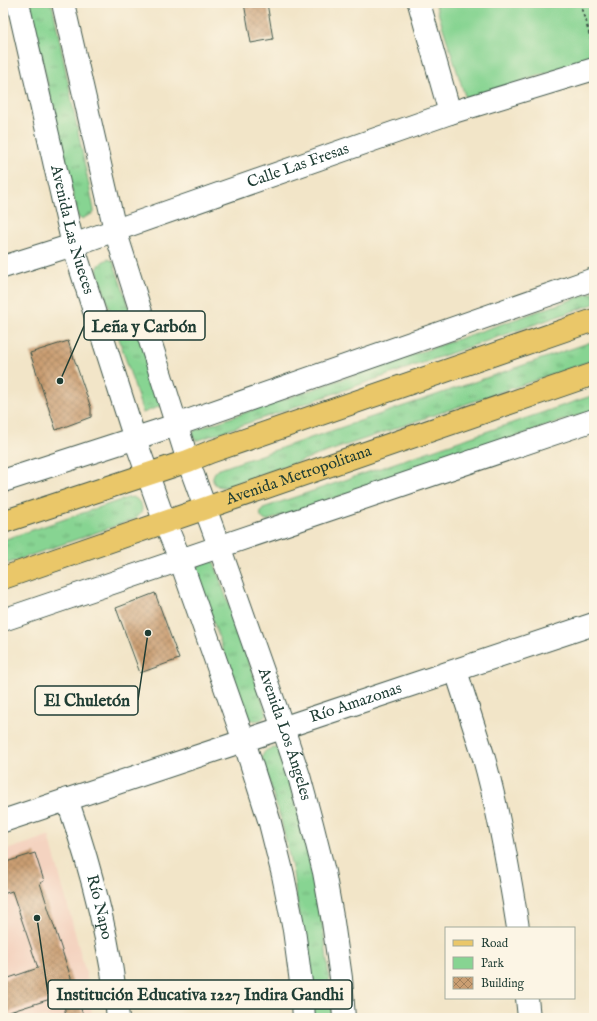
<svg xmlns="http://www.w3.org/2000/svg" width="597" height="1021" font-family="'IM FELL English',serif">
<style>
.built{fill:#f4d3c0}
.grass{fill:url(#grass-tufts);stroke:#538863}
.park{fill:#87d492;stroke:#538863}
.building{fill:url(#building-cross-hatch)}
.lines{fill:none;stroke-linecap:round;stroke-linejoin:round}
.minor-casing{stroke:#3f564a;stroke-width:24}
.tertiary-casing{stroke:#3f564a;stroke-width:24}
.primary-casing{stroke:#3f564a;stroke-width:24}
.path{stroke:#3f564a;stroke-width:2.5;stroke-dasharray:3 3;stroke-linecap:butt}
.minor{stroke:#fff;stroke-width:22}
.tertiary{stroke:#fff;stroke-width:22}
.primary{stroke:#eac769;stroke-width:22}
.labels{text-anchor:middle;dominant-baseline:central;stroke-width:4;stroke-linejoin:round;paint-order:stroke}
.street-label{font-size:16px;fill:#1f3d34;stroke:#fcf5e5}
.leader{fill:none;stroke:#1f3d34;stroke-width:1.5}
.callout-dot{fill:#1f3d34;stroke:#fcf5e5;stroke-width:1.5}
.callout{fill:#fcf5e5;stroke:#1f3d34;stroke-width:1.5}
.callout-label{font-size:17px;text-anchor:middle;font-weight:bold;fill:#1f3d34}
</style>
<defs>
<pattern id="grass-tufts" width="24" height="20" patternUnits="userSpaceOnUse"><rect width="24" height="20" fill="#87d492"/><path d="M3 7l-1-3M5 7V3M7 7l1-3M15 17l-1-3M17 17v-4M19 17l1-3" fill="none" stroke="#6ead78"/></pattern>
<pattern id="building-cross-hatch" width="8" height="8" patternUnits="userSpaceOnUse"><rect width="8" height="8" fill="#ca9e72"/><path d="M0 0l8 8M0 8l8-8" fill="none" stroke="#a3825e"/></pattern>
</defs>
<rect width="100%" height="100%" fill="#fcf5e5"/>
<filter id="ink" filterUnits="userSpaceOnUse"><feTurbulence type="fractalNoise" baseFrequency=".025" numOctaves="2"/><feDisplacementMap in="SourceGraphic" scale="8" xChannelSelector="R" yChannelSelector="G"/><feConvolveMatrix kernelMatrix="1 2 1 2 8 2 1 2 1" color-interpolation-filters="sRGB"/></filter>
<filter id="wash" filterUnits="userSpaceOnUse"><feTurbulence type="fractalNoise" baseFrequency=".012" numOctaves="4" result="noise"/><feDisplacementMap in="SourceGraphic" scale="16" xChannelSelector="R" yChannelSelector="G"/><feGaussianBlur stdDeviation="0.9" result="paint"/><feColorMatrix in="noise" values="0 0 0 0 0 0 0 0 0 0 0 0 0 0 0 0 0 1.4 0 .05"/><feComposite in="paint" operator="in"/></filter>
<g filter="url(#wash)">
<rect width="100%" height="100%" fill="#f2e5c8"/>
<!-- built -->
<polygon class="built" points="49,836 89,985 92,1018 3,1018 3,851"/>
<!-- grass -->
<g class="grass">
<polygon points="29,3 52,3 94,210 94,213 81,219 78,217"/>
<path d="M108 259 113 261 163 405 143 413 97 270C99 263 102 262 108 259Z"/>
<polygon points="594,292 594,304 199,440 196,440 193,437 193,433 195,430"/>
<path d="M594 341V360L225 487C213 488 209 478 217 470Z"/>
<path d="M594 395V410L266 521C260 518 259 514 263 508Z"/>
<path d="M133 497C143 502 146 512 135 519L3 565V540L127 498Z"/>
<path d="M209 561 214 562 267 714C262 722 252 723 246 716L196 572C197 564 201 563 209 561Z"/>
<path d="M273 748 279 749 282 754C292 792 305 831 313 870 323 919 329 968 332 1018H313L293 873 281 820 262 759C263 751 266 750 273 748Z"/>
</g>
<!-- park -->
<polygon class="park" points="435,3 594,3 594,58 466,99"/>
<g id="blocks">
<!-- building -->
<g class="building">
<polygon points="244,3 267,3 273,39 251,43"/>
<polygon points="68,341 91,408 91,417 56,430 30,353"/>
<polygon points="155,593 179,659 140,673 116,608"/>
<polygon points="35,853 44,881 40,883 84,1018 66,1018 63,995 3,1014 3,980 38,968 12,891 3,894 3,863"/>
</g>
</g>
</g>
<g filter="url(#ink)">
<use href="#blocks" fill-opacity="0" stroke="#3f564a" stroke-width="1"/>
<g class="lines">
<defs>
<g id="minor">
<polyline points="419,3 450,113"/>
<path id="s1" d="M3 267 73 245 450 113 594 69"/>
<path d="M456 671C465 699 474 727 483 755 499 811 509 870 518 928"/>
<path id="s2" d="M67 799C92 871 111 943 118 1018"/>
<path id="s3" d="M3 821 594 624"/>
<polyline points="527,998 529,1018"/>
</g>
<g id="tertiary">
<path id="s4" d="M18 3 73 245 135 439 165 523 180 559 244 741 270 823 283 875 294 930 302 990 304 1018"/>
<path id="s5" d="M63 3 115 230 188 461 219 546 283 728 299 776 312 824 324 872 333 922 341 978 344 1018"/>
<polyline points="3,481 176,425 594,279"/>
<polyline points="3,620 594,420"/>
</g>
<g id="primary">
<polyline points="3,522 188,461 210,452 594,320"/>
<path id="s6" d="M3 578 594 374"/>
</g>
</defs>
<!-- minor casing -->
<use href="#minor" class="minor-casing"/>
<!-- tertiary casing -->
<use href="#tertiary" class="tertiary-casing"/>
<!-- primary casing -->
<use href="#primary" class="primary-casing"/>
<!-- path -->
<polyline class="path" points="580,3 594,48"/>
<!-- minor -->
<use href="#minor" class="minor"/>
<!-- tertiary -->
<use href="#tertiary" class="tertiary"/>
<!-- primary -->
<use href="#primary" class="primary"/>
</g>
</g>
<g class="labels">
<!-- street labels -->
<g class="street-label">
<text stroke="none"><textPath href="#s1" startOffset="312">Calle Las Fresas</textPath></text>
<text stroke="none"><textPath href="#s4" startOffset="233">Avenida Las Nueces</textPath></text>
<text stroke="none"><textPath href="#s6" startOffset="313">Avenida Metropolitana</textPath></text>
<text stroke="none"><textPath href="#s3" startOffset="372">Río Amazonas</textPath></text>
<text stroke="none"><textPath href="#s5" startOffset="765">Avenida Los Ángeles</textPath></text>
<text stroke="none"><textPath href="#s2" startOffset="113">Río Napo</textPath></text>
</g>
</g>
<!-- callouts -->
<path class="leader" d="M60 381L84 326M148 633L138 700M37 918L48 994"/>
<g class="callout-dot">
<circle cx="60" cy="381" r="4"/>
<circle cx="148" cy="633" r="4"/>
<circle cx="37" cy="918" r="4"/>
</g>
<g class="callout">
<rect x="84" y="311" width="121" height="29" rx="4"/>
<rect x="35" y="686" width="103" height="29" rx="4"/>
<rect x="48" y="980" width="304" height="29" rx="4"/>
</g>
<g class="callout-label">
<text x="144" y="332">Leña y Carbón</text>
<text x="87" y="706">El Chuletón</text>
<text x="200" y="1000">Institución Educativa 1227 Indira Gandhi</text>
</g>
<!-- margin -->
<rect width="597" height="1021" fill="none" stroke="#fcf5e5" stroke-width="16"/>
<!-- legend -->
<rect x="445" y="927" width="130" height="72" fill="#fcf5e5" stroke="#a4ab9e"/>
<rect x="453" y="940" width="20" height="6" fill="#eac769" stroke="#a4ab9e"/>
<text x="481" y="947" font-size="12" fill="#1f3d34">Road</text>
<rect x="453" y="957" width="20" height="12" fill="#87d492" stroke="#a4ab9e"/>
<text x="481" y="967" font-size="12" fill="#1f3d34">Park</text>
<rect x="453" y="977" width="20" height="12" fill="url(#building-cross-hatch)" stroke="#a4ab9e"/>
<text x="481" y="987" font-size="12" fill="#1f3d34">Building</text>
</svg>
